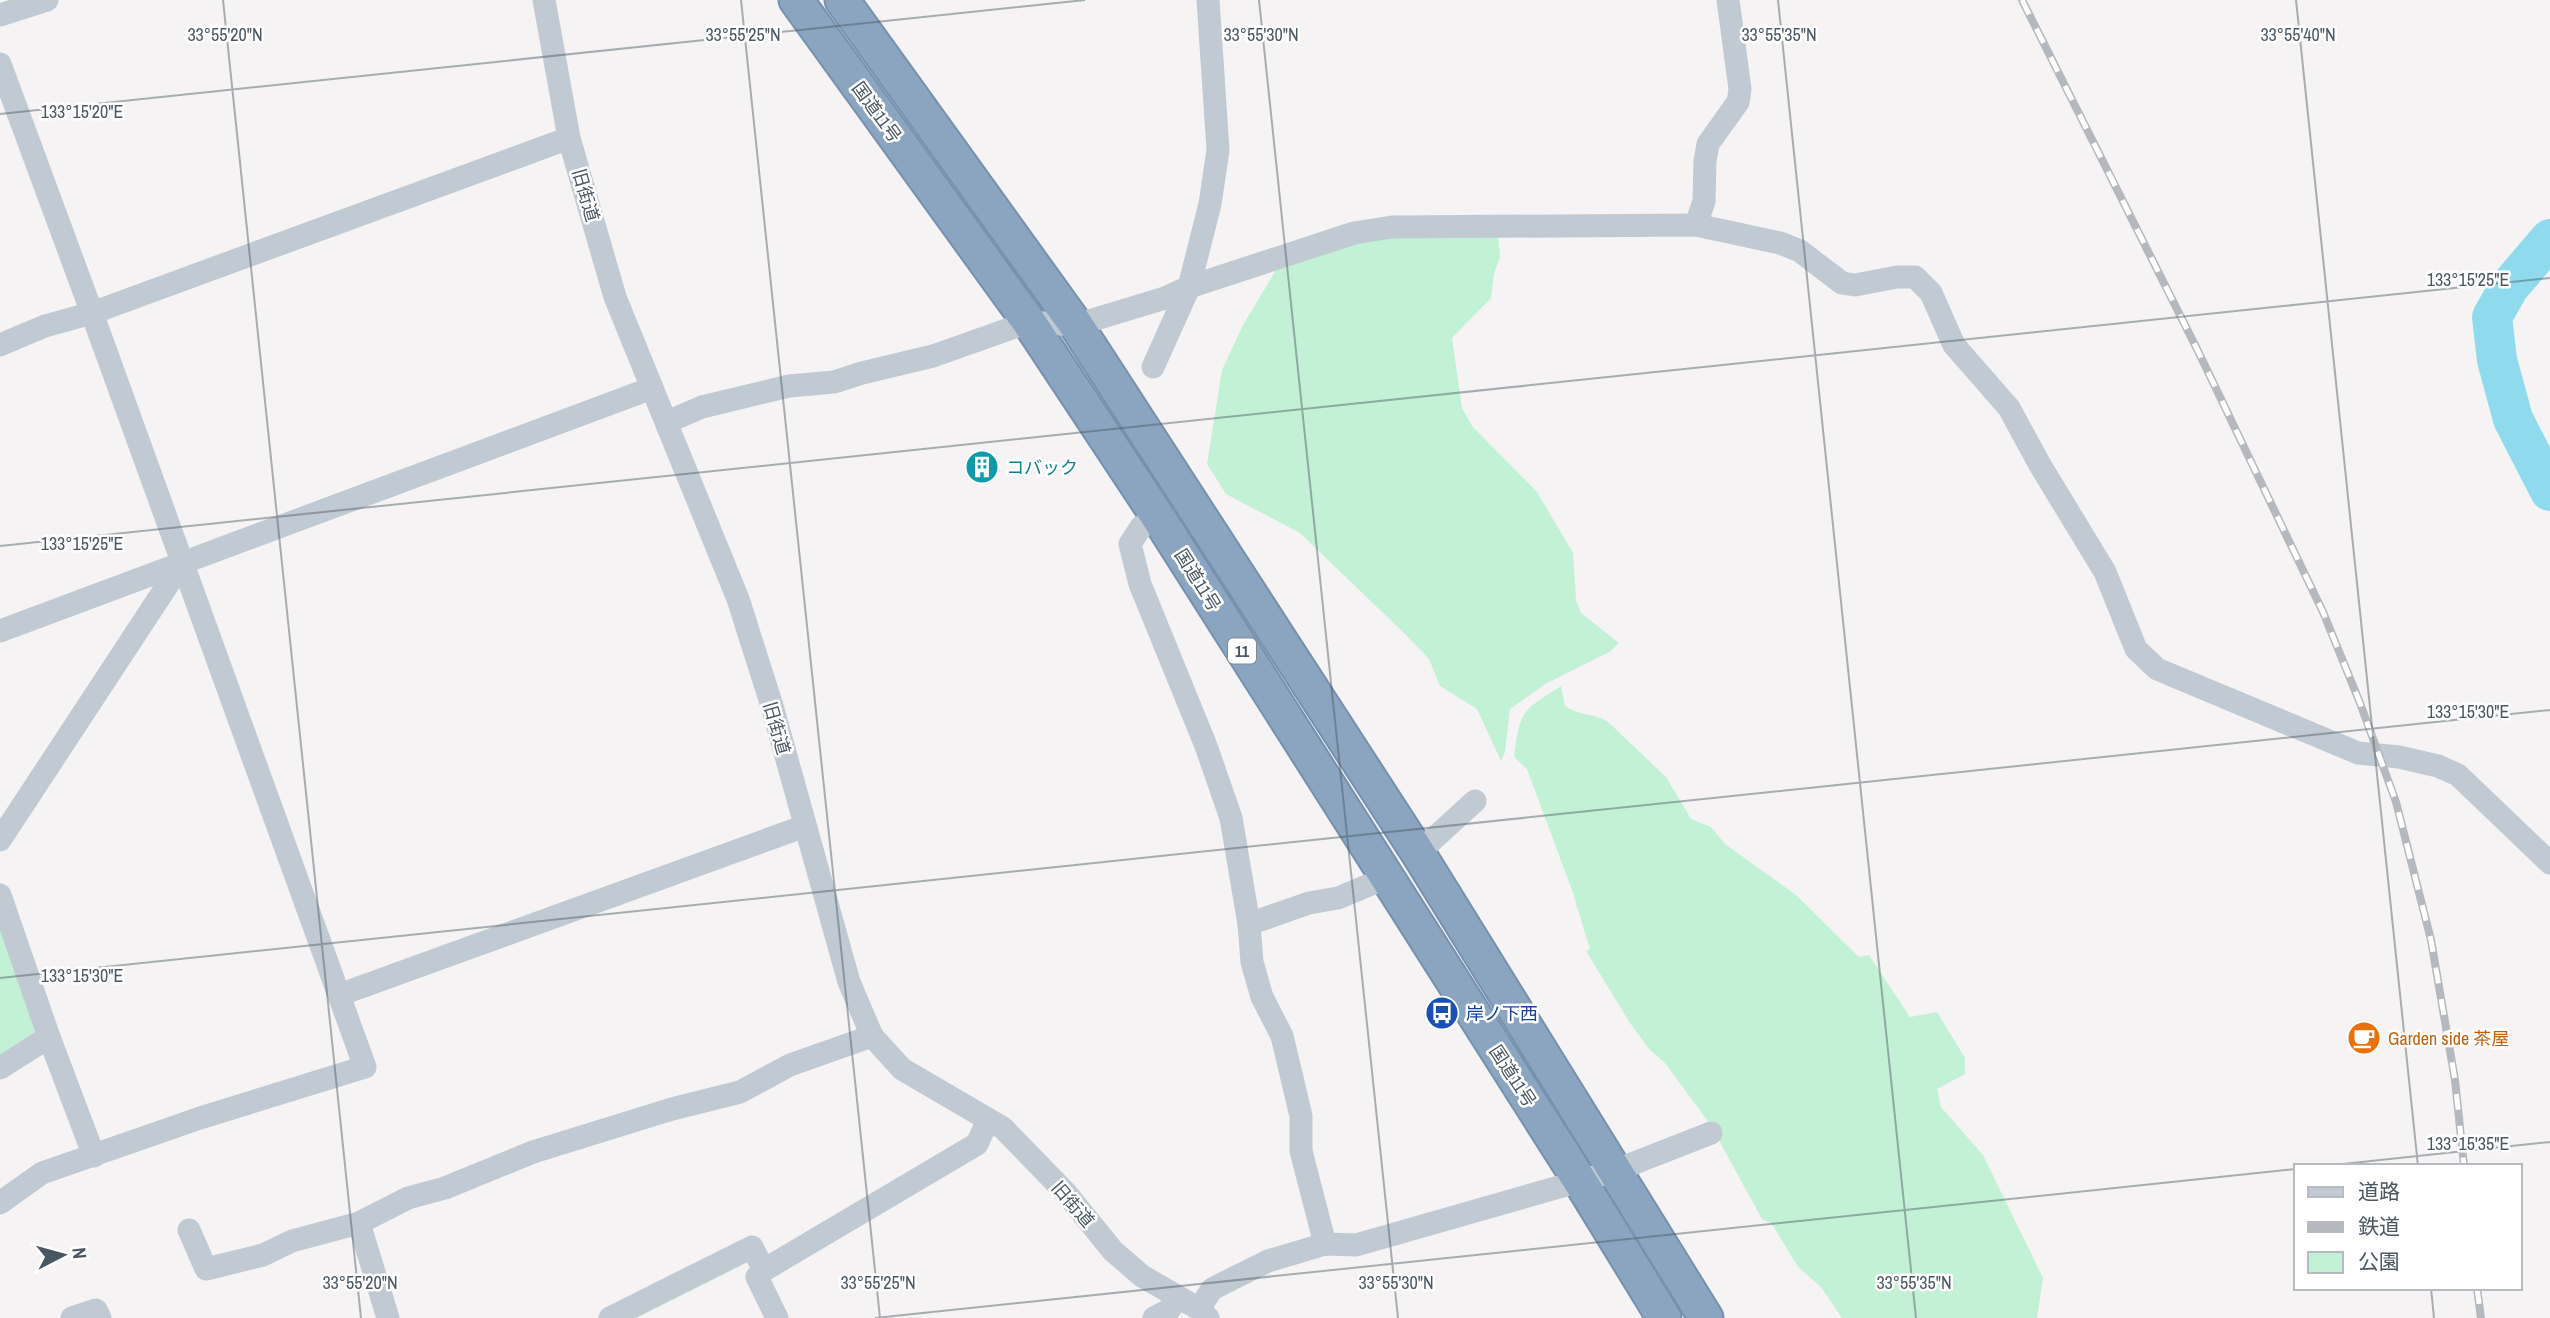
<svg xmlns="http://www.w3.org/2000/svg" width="2550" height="1318" font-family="'Archivo Narrow','Noto Sans JP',sans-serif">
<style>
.green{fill:#c3f1d5}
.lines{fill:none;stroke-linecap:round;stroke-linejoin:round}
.river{stroke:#90daee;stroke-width:40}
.highway-casing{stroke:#7690ad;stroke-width:37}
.minor{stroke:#c1cad2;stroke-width:23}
.highway{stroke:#8ba5c1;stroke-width:33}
.rail-casing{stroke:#b5b8bd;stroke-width:8}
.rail{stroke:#fff;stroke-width:5;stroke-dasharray:16;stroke-linecap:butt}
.ticks{fill:none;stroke:#4a5661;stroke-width:2;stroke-opacity:0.45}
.labels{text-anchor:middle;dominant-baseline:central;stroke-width:5;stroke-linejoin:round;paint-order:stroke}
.shield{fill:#fff;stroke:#808990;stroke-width:2}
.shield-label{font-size:16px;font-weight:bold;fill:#4a5661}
.street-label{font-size:18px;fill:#4a5661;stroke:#fff}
.culture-label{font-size:18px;fill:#0d838f;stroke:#fff;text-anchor:start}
.transit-label{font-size:18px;fill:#164399;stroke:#fff;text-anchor:start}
.food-label{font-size:18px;fill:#c56008;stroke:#fff;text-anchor:start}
.ticks-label{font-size:18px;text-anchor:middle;fill:#4a5661;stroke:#fff;stroke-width:5;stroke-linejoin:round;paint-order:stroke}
</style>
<rect width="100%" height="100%" fill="#f5f3f3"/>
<!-- green -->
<g class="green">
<polygon points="1498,235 1500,257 1494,274 1491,298 1452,338 1462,408 1472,426 1537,492 1573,553 1576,600 1581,613 1619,643 1611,651 1547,683 1510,709 1505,752 1501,761 1477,709 1440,686 1429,659 1405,634 1300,533 1226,494 1207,464 1222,370 1243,325 1276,270 1356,243 1382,237"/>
<path d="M1561 686 1565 706C1583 717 1590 712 1607 721L1666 777 1691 819 1711 827 1725 844 1796 895 1859 957 1869 955 1910 1017 1937 1012 1965 1058V1074L1937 1089 1941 1107 1983 1155 2043 1278 2037 1318H1842L1821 1287 1798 1267 1772 1224 1762 1219 1710 1124 1665 1063 1649 1049 1630 1023 1586 951 1590 949 1573 893 1527 769 1514 757C1520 710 1522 711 1561 686Z"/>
<polygon points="0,928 37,1032 0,1058"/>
</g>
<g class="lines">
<!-- river -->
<polyline class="river" points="2550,239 2509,287 2492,317 2497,360 2513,419 2550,491"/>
<defs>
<g id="highway">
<polyline points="796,0 1029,322 1158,517 1580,1181 1664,1318"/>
<polyline points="842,0 1076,325 1418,853 1706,1318"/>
</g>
</defs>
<!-- highway casing -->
<use href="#highway" class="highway-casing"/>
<!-- minor -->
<g class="minor">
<polyline points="544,0 569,138 615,297 738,599 772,706 849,982 872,1036 902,1069 1003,1128 1066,1193 1113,1251 1142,1276 1199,1309 1208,1318"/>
<polyline points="0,15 47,0"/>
<polyline points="0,64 92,313 569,138"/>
<polyline points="1696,225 1704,201 1705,161 1708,144 1738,102 1740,89 1728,0"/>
<polyline points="0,345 45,326 92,313 365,1067 200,1118 42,1173 0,1203"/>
<polyline points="1153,367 1189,287 1210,204 1218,150 1208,0"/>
<polyline points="667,422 702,407 789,386 834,382 862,373 933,356 1029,322 1076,325 1165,298 1189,287 1354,233 1392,227 1696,225 1780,243 1800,251 1842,283 1855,285 1897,277 1915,277 1931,293 1954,345 2009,408 2040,465 2105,572 2136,649 2157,669 2358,753 2399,757 2438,766 2458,775 2550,863"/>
<polyline points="1158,517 1141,527 1130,544 1140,584 1206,746 1231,818 1249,924 1252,962 1262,997 1282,1036 1301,1116 1301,1151 1325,1244"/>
<polyline points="0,631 652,388"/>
<polyline points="0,840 182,563"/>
<polyline points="1418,853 1475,801"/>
<polyline points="0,895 49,1037 94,1156"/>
<polyline points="1249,924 1309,903 1338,898 1386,878"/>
<polyline points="339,995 805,826"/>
<polyline points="0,1068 49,1037"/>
<polyline points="359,1223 388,1318"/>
<polyline points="189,1230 206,1269 263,1255 292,1241 359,1223 408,1198 445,1188 533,1152 672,1109 740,1092 790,1065 872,1036"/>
<polyline points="764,1270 757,1277 777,1318"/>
<polyline points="1199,1309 1212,1289 1268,1261 1325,1244 1356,1245 1580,1181 1614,1171 1711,1133"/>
<polyline points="72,1318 96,1310 100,1318"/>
<polyline points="610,1318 752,1247 764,1270 977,1144 988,1120"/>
<polyline points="1154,1318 1169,1310 1178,1298"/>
</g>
<!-- highway -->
<use href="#highway" class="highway"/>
<defs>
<g id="rail">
<polyline points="2022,0 2198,351 2323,612 2360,703 2396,802 2431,940 2455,1080 2464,1166"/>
<polyline points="2477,1288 2481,1318"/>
</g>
</defs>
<!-- rail casing -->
<use href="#rail" class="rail-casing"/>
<!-- rail -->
<use href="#rail" class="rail"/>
</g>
<!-- ticks -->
<path class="ticks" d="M223 0 361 1318M741 0 880 1318M1259 0 1398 1318M1778 0 1916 1318M2296 0 2418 1166M0 114 1085 0M0 546 2550 278M0 978 2550 710M2324 1166 2550 1142M2431 1288 2434 1318M875 1318 2296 1169"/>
<!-- icons -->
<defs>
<symbol id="building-disc" viewBox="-11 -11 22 22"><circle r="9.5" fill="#0f9aa8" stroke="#fff"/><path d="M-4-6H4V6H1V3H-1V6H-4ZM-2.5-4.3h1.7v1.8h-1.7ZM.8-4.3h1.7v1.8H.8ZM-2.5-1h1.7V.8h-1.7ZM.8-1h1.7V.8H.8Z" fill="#fff"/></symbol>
<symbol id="bus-disc" viewBox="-11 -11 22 22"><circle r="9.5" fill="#1a4fb4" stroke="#fff"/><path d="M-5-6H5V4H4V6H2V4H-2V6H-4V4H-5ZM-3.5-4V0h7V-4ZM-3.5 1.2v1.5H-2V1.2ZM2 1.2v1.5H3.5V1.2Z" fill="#fff"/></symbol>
<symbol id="cafe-disc" viewBox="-11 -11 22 22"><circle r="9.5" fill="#e8710a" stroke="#fff"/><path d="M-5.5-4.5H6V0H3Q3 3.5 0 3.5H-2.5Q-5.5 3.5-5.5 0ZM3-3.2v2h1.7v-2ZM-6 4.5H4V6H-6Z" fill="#fff"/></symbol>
</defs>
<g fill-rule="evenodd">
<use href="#building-disc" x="963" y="448" width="38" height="38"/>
<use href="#bus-disc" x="1423" y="994" width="38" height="38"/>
<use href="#cafe-disc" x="2345" y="1019" width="38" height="38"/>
</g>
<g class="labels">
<!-- shield labels -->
<rect class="shield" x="1228" y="638.5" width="28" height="25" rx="5"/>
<g class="shield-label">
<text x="1242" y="651">11</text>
</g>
<!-- street labels -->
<g class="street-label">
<text transform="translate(877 112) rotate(54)">国道11号</text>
<text transform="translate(586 195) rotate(74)">旧街道</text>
<text transform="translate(1198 580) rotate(58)">国道11号</text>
<text transform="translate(777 728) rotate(74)">旧街道</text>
<text transform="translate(1513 1076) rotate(57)">国道11号</text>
<text transform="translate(1073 1204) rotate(49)">旧街道</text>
</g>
<!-- culture labels -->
<g class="culture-label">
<text x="1006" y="467">コバック</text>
</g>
<!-- transit labels -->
<g class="transit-label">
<text x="1466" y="1013">岸ノ下西</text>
</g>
<!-- food labels -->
<g class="food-label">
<text x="2388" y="1038">Garden side 茶屋</text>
</g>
</g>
<g class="ticks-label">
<text x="225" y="41">33°55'20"N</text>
<text x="743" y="41">33°55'25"N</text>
<text x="1261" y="41">33°55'30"N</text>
<text x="1779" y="41">33°55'35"N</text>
<text x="2298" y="41">33°55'40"N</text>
<text x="82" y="118">133°15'20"E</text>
<text x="2468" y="286">133°15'25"E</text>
<text x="82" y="550">133°15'25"E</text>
<text x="2468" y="718">133°15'30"E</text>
<text x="82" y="982">133°15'30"E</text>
<text x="2468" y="1150">133°15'35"E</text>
<text x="360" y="1289">33°55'20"N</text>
<text x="878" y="1289">33°55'25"N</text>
<text x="1396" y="1289">33°55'30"N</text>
<text x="1914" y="1289">33°55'35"N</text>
</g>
<!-- legend -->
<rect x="2294" y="1164" width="228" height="126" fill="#ffffff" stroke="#b7bbc0" stroke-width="2"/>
<rect x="2308" y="1187" width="35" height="10" fill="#c1cad2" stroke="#b7bbc0" stroke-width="2"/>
<text x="2358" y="1199" font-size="21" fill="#4a5661">道路</text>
<rect x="2308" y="1222" width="35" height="10" fill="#b5b8bd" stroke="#b7bbc0" stroke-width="2"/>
<text x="2358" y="1234" font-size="21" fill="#4a5661">鉄道</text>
<rect x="2308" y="1252" width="35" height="21" fill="#c3f1d5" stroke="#b7bbc0" stroke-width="2"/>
<text x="2358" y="1269" font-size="21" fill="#4a5661">公園</text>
<!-- north arrow -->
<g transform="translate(63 1255) rotate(84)" stroke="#ffffff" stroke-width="5" paint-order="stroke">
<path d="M0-5L12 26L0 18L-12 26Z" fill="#4a5661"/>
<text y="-10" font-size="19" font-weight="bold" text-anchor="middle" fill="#4a5661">N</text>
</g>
</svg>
